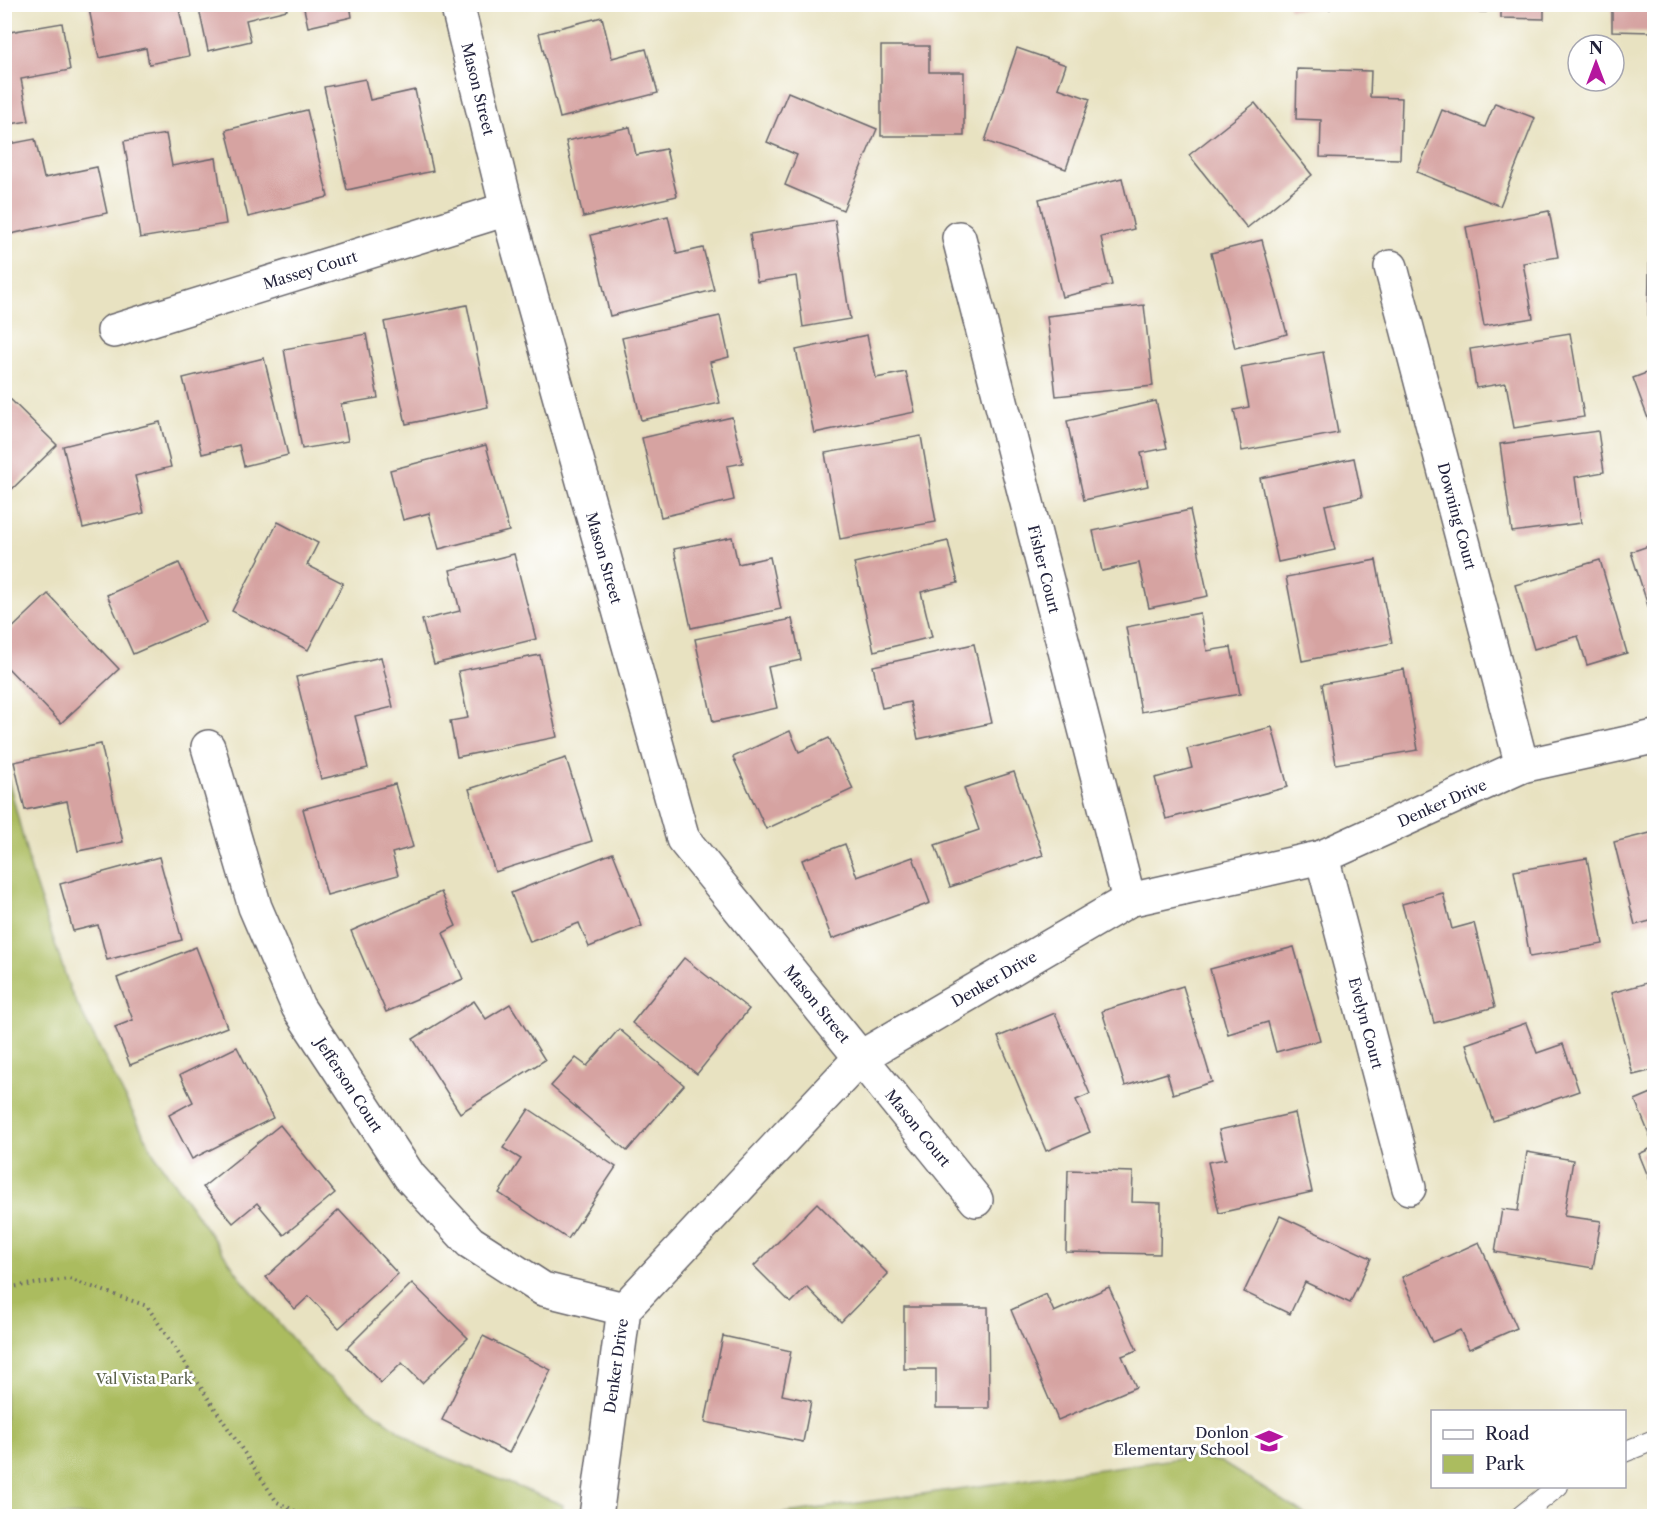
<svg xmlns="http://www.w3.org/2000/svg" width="1659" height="1521" font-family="'Libre Caslon Text',serif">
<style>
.green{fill:#abbc5f;stroke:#666f4d;stroke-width:1.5}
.building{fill:#d6a3a1}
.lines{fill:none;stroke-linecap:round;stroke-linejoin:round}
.lane-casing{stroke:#67656a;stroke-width:22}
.street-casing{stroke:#67656a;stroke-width:36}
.path{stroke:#67656a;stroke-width:4;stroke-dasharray:1.5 4.5;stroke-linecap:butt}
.lane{stroke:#fff;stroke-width:20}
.street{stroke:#fff;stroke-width:33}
.labels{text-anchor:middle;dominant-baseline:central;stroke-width:5;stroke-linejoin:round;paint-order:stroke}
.street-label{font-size:15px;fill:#22223b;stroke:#fff}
.park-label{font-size:15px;fill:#596049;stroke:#fff}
.poi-label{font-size:15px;fill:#22223b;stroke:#fff;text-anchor:end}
</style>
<rect width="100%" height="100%" fill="#fff"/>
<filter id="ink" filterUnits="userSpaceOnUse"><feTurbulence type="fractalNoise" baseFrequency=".0167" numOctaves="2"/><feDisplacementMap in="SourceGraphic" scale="12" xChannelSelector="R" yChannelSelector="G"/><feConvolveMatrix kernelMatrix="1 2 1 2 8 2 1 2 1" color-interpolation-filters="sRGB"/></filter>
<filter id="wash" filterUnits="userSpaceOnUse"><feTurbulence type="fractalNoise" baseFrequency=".008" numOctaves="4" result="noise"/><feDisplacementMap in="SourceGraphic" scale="24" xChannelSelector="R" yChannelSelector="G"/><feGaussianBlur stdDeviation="1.35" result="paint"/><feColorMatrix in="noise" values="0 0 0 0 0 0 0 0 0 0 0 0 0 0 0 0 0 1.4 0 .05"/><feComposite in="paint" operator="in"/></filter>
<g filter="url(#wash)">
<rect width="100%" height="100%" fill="#e8e2c1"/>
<!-- green -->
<g class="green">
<polygon points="5,766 33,878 71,992 154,1154 243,1281 318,1369 422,1448 563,1505 562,1516 5,1516"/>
<polygon points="1195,1456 1221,1462 1308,1516 765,1516"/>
</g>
<g id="blocks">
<!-- building -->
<g class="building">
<polygon points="88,4 178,4 189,56 149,64 146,48 99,58"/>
<polygon points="198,4 286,4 287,10 246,20 251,41 208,51"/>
<polygon points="303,4 350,4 352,17 308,27"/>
<polygon points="1432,4 1486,4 1486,12 1432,10"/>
<polygon points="1501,4 1544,4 1544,19 1501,18"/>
<polygon points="1612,4 1654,4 1653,32 1612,31"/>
<rect x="1289" y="5" width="41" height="4"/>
<polygon points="602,17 612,58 646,49 658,93 560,118 539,33"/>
<polygon points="62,23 70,70 21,79 29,121 4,125 4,33"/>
<polygon points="881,46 929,46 929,72 964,72 964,136 881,136"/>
<polygon points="1017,48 1066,65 1058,88 1090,99 1066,169 985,141"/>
<polygon points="1297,69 1371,71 1370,97 1402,98 1400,159 1320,157 1321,120 1296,119"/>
<polygon points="365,79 370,100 415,90 433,171 347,190 324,87"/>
<polygon points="788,92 877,129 843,210 785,185 797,155 767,142"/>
<polygon points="1255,103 1312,175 1247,228 1189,155"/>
<polygon points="1495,103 1535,118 1500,206 1417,172 1442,110 1485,127"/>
<polygon points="307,110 328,197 248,217 226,130"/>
<polygon points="630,127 636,155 666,149 677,196 583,217 566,141"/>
<polygon points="166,134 172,166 216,158 226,224 140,238 124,141"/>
<polygon points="35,139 44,178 97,167 107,213 6,235 4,145"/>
<polygon points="1122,178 1134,229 1101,237 1112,285 1062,297 1039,199"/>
<polygon points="1549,211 1558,257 1523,263 1533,318 1484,326 1466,227"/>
<polygon points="668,216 677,254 703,248 714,290 610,316 591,235"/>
<polygon points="835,220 850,319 803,327 796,276 757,282 750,234"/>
<polygon points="1650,227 1654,227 1654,322 1648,321"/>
<polygon points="1262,240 1287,334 1235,348 1211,253"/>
<polygon points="467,305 488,407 406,424 384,322"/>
<polygon points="1144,305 1153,386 1056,396 1047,316"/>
<polygon points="720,316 729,357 710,362 720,403 641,420 622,338"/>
<polygon points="1570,333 1584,417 1514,428 1506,383 1476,388 1470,349"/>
<polygon points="366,334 378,398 341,404 348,441 302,449 284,349"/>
<polygon points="867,335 876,378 906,372 915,412 814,433 796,350"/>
<polygon points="1323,352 1338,433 1242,451 1234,410 1249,407 1241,367"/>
<polygon points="264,358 288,455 244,466 239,445 202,454 183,378"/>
<polygon points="1654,370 1654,422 1650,424 1633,378"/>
<polygon points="4,393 57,445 4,497"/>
<polygon points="1156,401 1167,448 1141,453 1148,486 1084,500 1067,421"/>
<polygon points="732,417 743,463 727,466 734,500 661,517 642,438"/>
<polygon points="160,422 171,467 135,476 144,513 83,528 63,446"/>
<polygon points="1598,431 1604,472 1575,477 1581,523 1512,532 1500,444"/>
<polygon points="921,436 936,522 840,539 825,453"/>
<polygon points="486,445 509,531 439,549 429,513 403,520 390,470"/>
<polygon points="1354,458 1362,497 1325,505 1335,550 1278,562 1260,478"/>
<polygon points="1190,510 1208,596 1149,608 1139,563 1102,571 1093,531"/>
<polygon points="278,522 318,543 307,565 343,583 308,650 232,611"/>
<polygon points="732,537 738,564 770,557 781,609 691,628 674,549"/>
<polygon points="948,541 958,583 921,592 932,637 874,651 854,563"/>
<polygon points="1654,544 1654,625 1631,552"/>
<polygon points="514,554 536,639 434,664 422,620 460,611 450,570"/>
<polygon points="1376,560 1392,643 1302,661 1286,577"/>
<polygon points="1600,560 1627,653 1587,665 1578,636 1534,649 1515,585"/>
<polygon points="179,563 206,622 133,654 107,595"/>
<polygon points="48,594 119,669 61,723 4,664 4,636"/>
<polygon points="1200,613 1207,651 1231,647 1240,694 1141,712 1126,627"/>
<polygon points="792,619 801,660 768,667 777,708 713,722 695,639"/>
<polygon points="974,644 992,723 918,739 910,702 882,708 873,666"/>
<polygon points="540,655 557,737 457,757 450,721 468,718 458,671"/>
<polygon points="381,657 393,707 355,716 368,768 321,779 296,677"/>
<polygon points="1404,669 1418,750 1336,764 1322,684"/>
<polygon points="1272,727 1288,787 1166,819 1155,778 1192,768 1187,749"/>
<polygon points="790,731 799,752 829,738 853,789 766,829 733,757"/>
<polygon points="101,744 123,842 78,851 67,801 25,810 14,762"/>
<polygon points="566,758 592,841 495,872 469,789"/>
<polygon points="1014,772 1043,855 950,887 935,845 979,830 964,788"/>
<polygon points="395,784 413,847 392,853 398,875 327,895 303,809"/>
<polygon points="1654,832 1654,920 1635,925 1614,842"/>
<polygon points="845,844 857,877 913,857 930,903 832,939 802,860"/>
<polygon points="613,853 642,926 589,947 579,923 530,942 511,893"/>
<polygon points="159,857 182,940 107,960 98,925 73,931 60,884"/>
<polygon points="1587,858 1603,944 1530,957 1514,871"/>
<polygon points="441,892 456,926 443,933 463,979 386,1012 351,931"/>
<polygon points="1443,893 1452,929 1474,923 1495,1007 1434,1023 1402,904"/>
<polygon points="196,947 227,1027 130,1065 115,1027 133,1020 117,978"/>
<polygon points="1294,947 1320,1040 1276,1052 1268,1022 1228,1034 1210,969"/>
<polygon points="684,958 749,1009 697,1074 632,1023"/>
<polygon points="1654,981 1654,1070 1633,1075 1611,993"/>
<polygon points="1183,986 1212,1082 1173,1094 1167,1073 1125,1086 1102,1011"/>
<polygon points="474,1001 486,1019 510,1004 545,1060 460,1113 413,1039"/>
<polygon points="1055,1013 1090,1094 1076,1100 1090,1132 1046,1151 998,1037"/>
<polygon points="1526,1023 1537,1053 1563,1044 1579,1091 1493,1121 1466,1044"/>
<polygon points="619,1029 684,1085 627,1151 551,1086 576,1058 587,1066"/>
<polygon points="237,1047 273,1118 192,1159 169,1115 193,1102 180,1075"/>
<polygon points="1654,1092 1654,1146 1635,1100"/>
<polygon points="529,1109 616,1167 568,1239 499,1193 521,1159 503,1148"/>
<polygon points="1295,1113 1312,1192 1219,1213 1208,1162 1226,1159 1219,1130"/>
<polygon points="280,1125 335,1193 284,1235 257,1203 233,1223 203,1187"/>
<polygon points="1654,1147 1654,1191 1639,1154"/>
<polygon points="1527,1152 1573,1160 1564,1216 1601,1221 1593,1268 1495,1252 1502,1209 1518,1211"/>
<polygon points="1068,1170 1133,1172 1132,1202 1161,1203 1160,1254 1066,1252"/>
<polygon points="817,1203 888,1274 841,1322 807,1287 791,1303 754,1266"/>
<polygon points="339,1210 398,1274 339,1328 309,1296 295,1309 266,1277"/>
<polygon points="1280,1216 1371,1258 1350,1303 1305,1282 1290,1314 1244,1292"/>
<polygon points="1479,1242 1517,1328 1469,1349 1460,1330 1432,1342 1402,1277"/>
<polygon points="412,1283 468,1338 422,1383 402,1363 381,1383 347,1348"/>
<polygon points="1109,1287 1137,1350 1122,1356 1136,1387 1058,1420 1011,1310 1046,1294 1054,1312"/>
<polygon points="904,1307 988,1307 989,1408 936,1408 936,1369 904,1369"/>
<polygon points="483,1336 551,1370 509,1453 442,1420"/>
<polygon points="723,1336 791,1351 782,1395 811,1401 803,1442 705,1422"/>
</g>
</g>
</g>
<g filter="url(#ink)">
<use href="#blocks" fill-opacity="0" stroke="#67656a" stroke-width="1.5"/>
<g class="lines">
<defs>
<g id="lane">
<polyline points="1624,1452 1654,1440"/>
<polyline points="1521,1516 1558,1486"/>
</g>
<g id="street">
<polyline points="457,4 507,209 683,839 976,1200"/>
<polyline points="959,238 1129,900"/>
<polyline points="1391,267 1522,766"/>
<polyline points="114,331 507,209"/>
<polyline points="208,747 255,907 298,1007 410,1177 470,1242 543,1289 624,1309"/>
<polyline points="1322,857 1409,1188"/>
<polyline points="596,1516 624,1309 861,1057 1129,900 1322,857 1522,766 1654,737"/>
</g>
</defs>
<!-- lane casing -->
<use href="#lane" class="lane-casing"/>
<!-- street casing -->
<use href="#street" class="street-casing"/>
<!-- path -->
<polyline class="path" points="4,1288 69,1279 147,1306 277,1502 305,1516"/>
<!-- lane -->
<use href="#lane" class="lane"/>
<!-- street -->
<use href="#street" class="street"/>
</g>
</g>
<!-- icons -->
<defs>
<symbol id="school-bare" viewBox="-9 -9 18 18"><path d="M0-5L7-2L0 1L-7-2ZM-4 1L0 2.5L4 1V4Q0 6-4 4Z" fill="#b5179e" stroke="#fff" stroke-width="2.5" paint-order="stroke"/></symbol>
</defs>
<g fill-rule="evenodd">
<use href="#school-bare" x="1250" y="1422" width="38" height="38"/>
</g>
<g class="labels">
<!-- street labels -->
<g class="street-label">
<text transform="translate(478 89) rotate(76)">Mason Street</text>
<text transform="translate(310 270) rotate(-17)">Massey Court</text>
<text transform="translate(1457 516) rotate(75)">Downing Court</text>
<text transform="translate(604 558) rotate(74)">Mason Street</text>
<text transform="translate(1044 569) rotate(76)">Fisher Court</text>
<text transform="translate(1442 803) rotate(-24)">Denker Drive</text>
<text transform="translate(994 979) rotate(-30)">Denker Drive</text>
<text transform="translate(817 1004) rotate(51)">Mason Street</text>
<text transform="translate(1366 1023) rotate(75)">Evelyn Court</text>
<text transform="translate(349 1085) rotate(57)">Jefferson Court</text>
<text transform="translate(918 1128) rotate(51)">Mason Court</text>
<text transform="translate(616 1366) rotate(-82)">Denker Drive</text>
</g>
<!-- park labels -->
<g class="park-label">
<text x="144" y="1378">Val Vista Park</text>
</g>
<!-- poi labels -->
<g class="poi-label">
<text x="1249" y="1432">Donlon<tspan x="1249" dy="17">Elementary School</tspan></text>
</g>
</g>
<!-- margin -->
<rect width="1659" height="1521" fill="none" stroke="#fff" stroke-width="24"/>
<!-- legend -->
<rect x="1431" y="1410" width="195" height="78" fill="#ffffff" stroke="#a7a7b1" stroke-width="1.5"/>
<rect x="1443" y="1430" width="30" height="9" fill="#ffffff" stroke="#a7a7b1" stroke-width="1.5"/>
<text x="1485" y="1440" font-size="18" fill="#22223b">Road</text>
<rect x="1443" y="1455" width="30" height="18" fill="#abbc5f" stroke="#a7a7b1" stroke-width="1.5"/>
<text x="1485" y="1470" font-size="18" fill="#22223b">Park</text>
<!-- north arrow -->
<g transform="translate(1596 63)"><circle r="28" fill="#ffffff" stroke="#a7a7b1" stroke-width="1.5"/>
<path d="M0-4.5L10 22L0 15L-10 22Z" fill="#b5179e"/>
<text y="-9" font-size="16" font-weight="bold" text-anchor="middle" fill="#22223b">N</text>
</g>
</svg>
